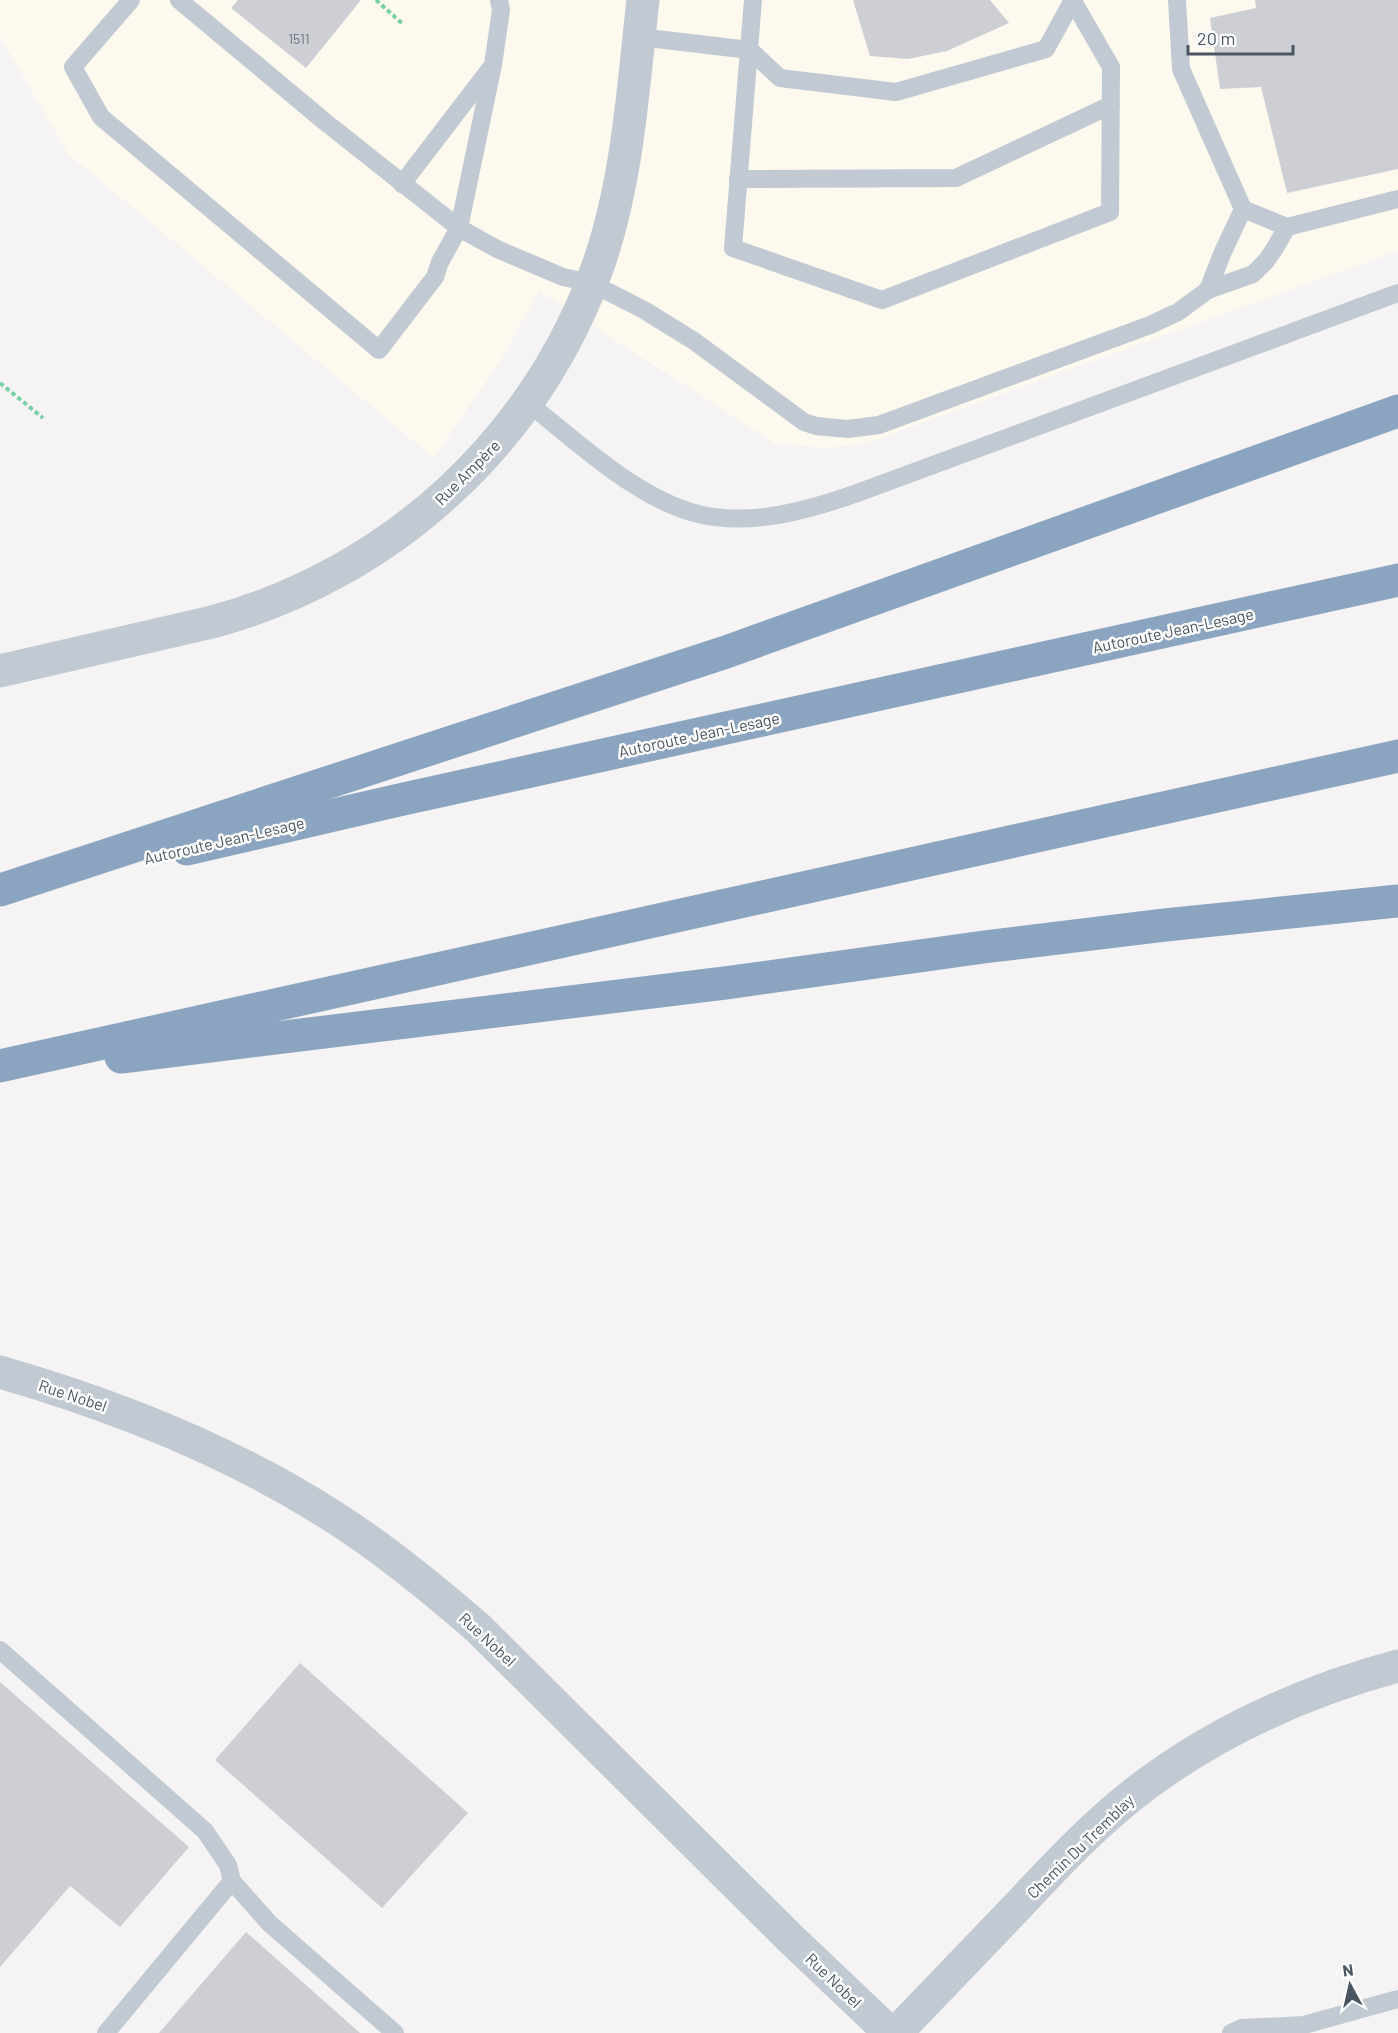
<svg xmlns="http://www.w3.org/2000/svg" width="1398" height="2033" font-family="Barlow,sans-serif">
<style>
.commercial{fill:#fdf9ef}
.building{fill:#cdcfd5}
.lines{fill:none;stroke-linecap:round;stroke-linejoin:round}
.path{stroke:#7ad0a6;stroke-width:4;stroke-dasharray:4.5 3;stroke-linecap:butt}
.service{stroke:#c1cad2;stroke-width:18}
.tertiary{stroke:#c1cad2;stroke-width:33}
.motorway{stroke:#8ba5c1;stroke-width:33}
.labels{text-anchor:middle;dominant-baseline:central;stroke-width:5;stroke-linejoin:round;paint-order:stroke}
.number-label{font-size:14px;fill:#6b747e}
.street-label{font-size:16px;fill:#4a5661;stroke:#fff}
</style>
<rect width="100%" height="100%" fill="#f5f3f3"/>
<!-- commercial -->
<polygon class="commercial" points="0,0 1398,0 1398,251 864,444 826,448 774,443 539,291 500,361 434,458 68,154 0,36"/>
<!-- building -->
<g class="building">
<polygon points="238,0 361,0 306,68 231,8"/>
<polygon points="853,0 990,0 1009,23 947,51 908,59 870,56"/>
<polygon points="1255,0 1398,0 1398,169 1287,193 1261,87 1220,89 1210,18 1256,8"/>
<polygon points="300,1663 468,1813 382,1908 215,1760"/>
<polygon points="0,1682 189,1847 120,1927 70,1886 0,1967"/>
<polygon points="246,1932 360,2033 159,2033"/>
</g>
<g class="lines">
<!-- path -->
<g class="path">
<polyline points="376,0 404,25"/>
<polyline points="0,383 43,418"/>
</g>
<!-- service -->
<g class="service">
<polyline points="131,0 73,67 101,117 379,350 435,277 440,262 459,228 493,65 501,10 499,0"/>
<polyline points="179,0 324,121 459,228 497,249 563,277 591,283 644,310 694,341 804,422 816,426 848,429 879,425 1150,325 1178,312 1208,290 1253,274 1266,261 1275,248 1287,227"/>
<polyline points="753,0 733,248 882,300 1110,212 1111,67 1073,1"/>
<polyline points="1177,0 1181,69 1243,209 1287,227 1398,199"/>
<polyline points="639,37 750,50 780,78 896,92 1046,49 1073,0"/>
<polyline points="738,179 956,178 1111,105"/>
<polyline points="402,184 490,69"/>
<polyline points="1208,290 1222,254 1243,209"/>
<path d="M527 402C576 441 637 499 698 514 751 527 810 510 860 492L1398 293"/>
<polyline points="0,1650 205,1831 228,1865 232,1881 106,2033"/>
<polyline points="232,1881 269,1923 395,2033"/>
<polyline points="1231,2033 1242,2028 1304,2025 1398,1999"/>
</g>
<!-- tertiary -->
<g class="tertiary">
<path d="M0 671 212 622C391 574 538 439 599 263 628 179 633 88 643 0"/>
<path d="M0 1372C118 1406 234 1452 337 1519 387 1551 433 1589 478 1628L790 1938 890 2033"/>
<path d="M896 2033C936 1991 976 1950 1016 1908 1057 1864 1099 1819 1148 1783 1223 1728 1309 1690 1398 1666"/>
</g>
<!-- motorway -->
<g class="motorway">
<polyline points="187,849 399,800 1398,580"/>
<polyline points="0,890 726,652 1398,411"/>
<polyline points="121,1057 725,983 984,947 1165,925 1398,901"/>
<polyline points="0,1066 1398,756"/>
</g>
</g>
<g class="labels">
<!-- number labels -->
<g class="number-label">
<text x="299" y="38">1511</text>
</g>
<!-- street labels -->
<g class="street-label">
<text transform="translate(467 472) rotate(-45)">Rue Ampère</text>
<text transform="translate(1173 630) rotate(-12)">Autoroute Jean-Lesage</text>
<text transform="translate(699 734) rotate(-12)">Autoroute Jean-Lesage</text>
<text transform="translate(224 840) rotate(-13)">Autoroute Jean-Lesage</text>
<text transform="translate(73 1395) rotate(18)">Rue Nobel</text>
<text transform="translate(488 1639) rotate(43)">Rue Nobel</text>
<text transform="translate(1080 1846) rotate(-44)">Chemin Du Tremblay</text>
<text transform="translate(834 1980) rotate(44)">Rue Nobel</text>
</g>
</g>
<!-- north arrow -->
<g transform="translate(1350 1985) rotate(352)" stroke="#ffffff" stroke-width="4.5" paint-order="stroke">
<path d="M0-4.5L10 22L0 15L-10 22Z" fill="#4a5661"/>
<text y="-9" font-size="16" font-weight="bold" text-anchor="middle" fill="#4a5661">N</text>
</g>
<!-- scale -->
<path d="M1188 45v9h105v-9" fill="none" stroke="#4a5661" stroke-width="3"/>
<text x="1197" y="45" font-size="18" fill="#4a5661" stroke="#ffffff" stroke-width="4.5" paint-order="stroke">20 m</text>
</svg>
